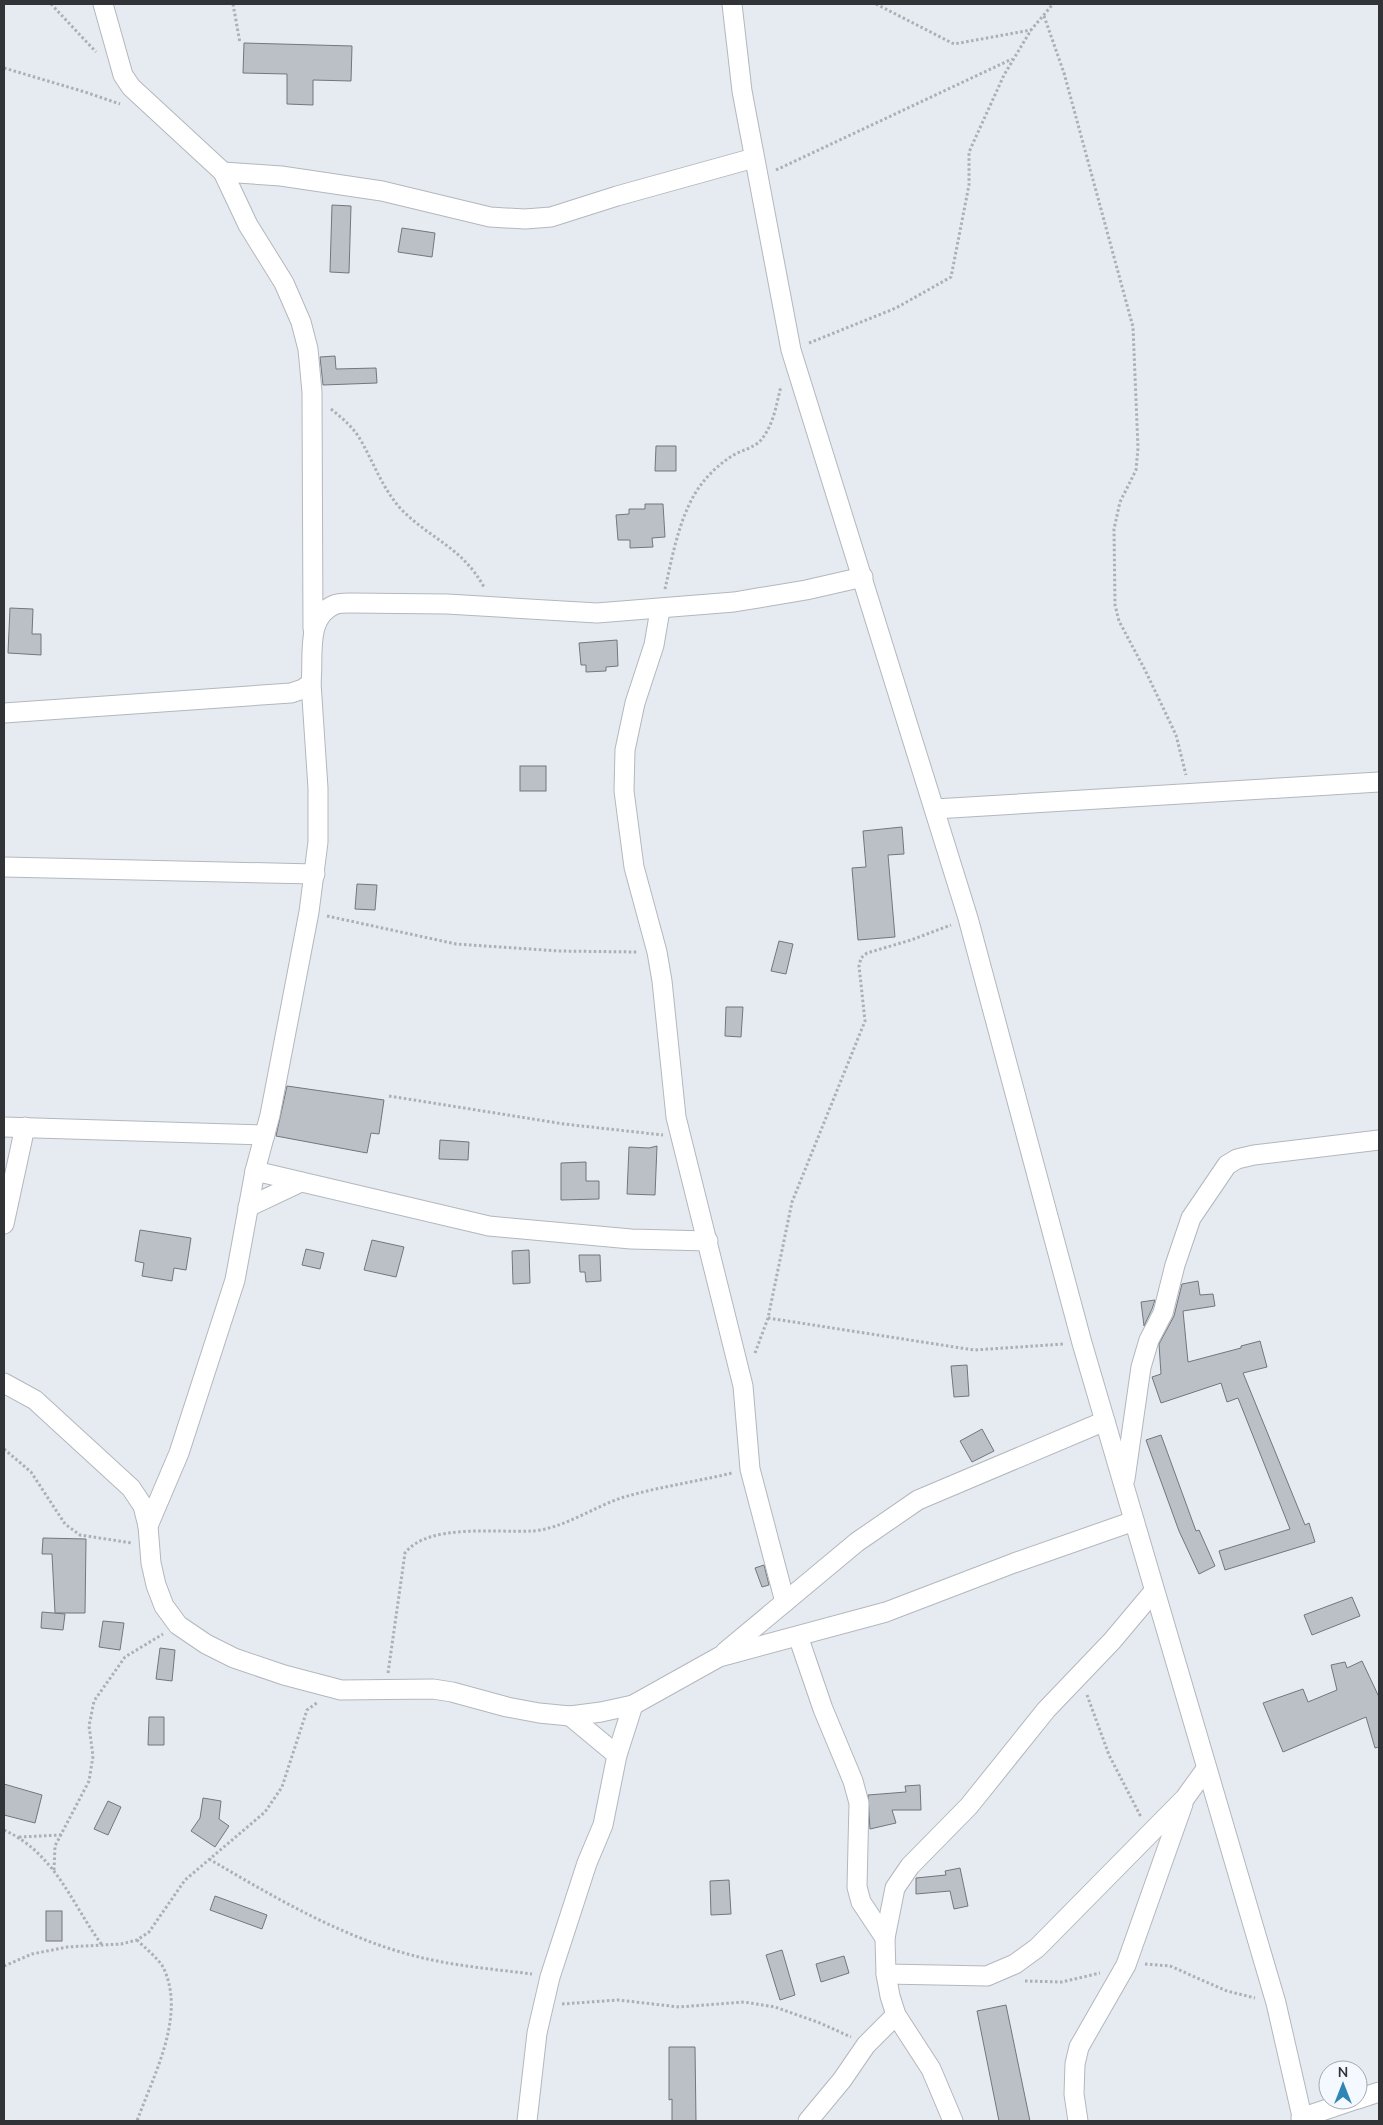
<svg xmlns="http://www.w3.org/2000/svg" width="1383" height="2125" font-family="'Nunito Sans',sans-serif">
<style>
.building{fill:#bbbfc6;stroke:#73777d}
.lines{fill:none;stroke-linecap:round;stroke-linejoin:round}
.minor-casing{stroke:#b3b7be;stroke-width:21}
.path{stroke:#acb0b5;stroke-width:3;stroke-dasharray:2.5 2.5;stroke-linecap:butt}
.minor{stroke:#fff;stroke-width:19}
</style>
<rect width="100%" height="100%" fill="#e6ebf1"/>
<!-- building -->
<g class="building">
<polygon points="244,43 352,46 351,81 313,80 313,105 287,104 287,74 243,73"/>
<polygon points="332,205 351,206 349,273 330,272"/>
<polygon points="402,228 435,233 432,257 398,252"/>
<polygon points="335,356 336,369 376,368 377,383 323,385 320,357"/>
<polygon points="656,446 676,446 676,471 655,471"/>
<polygon points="645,504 663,504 665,537 652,538 653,547 630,548 630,540 618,540 616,515 629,514 629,509 645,509"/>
<polygon points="10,608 33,609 32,634 41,634 41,655 8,653"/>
<polygon points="617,640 618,666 606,667 606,671 586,672 586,665 581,665 579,643"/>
<rect x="520" y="766" width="26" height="25"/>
<polygon points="902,827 904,854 888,855 895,937 858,940 852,868 866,867 863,831"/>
<polygon points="357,884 377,885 375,910 355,909"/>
<polygon points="779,941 793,944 786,974 771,971"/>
<polygon points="726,1007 743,1007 741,1037 725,1036"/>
<polygon points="287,1086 384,1100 379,1134 371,1133 367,1153 276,1136"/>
<polygon points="440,1140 469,1142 468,1160 439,1159"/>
<polygon points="657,1146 655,1195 627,1194 629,1147 649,1148"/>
<polygon points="586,1162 586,1181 599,1181 599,1199 561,1200 561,1163"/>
<polygon points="140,1230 191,1238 186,1270 174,1268 172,1281 142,1276 144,1263 135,1261"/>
<polygon points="372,1240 404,1247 396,1277 364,1270"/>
<polygon points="306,1249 324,1253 320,1269 302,1265"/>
<polygon points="529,1250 530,1283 513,1284 512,1251"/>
<polygon points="579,1255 600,1255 601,1281 586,1282 585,1272 580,1272"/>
<polygon points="1198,1281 1200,1295 1213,1294 1215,1306 1183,1311 1188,1362 1241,1348 1241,1346 1260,1341 1267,1367 1243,1373 1305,1525 1309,1523 1315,1542 1225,1570 1219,1551 1290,1529 1238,1398 1227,1402 1221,1383 1161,1403 1152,1377 1161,1374 1159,1344 1174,1316 1182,1284"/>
<polygon points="1155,1300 1152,1309 1144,1326 1141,1302"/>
<polygon points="967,1365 969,1396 954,1397 951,1366"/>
<polygon points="982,1429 994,1451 972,1462 960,1441"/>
<polygon points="1161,1435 1196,1531 1199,1530 1215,1566 1199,1574 1179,1531 1146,1440"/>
<polygon points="43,1538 86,1539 85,1613 55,1613 52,1554 42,1554"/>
<polygon points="764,1565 769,1585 762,1587 755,1568"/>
<polygon points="1352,1597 1360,1616 1312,1635 1304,1615"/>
<polygon points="42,1612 65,1614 63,1630 41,1628"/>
<polygon points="103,1621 124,1623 120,1650 99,1647"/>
<polygon points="160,1648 175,1650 172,1681 156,1679"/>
<polygon points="1362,1661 1379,1697 1379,1747 1375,1748 1366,1717 1283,1752 1263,1703 1303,1689 1308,1702 1337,1690 1331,1665 1345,1662 1347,1668"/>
<polygon points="149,1717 164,1717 164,1745 148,1745"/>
<polygon points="4,1784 42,1795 35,1823 4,1815"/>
<polygon points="920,1785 921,1810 892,1810 896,1823 870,1829 868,1795 906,1792 905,1786"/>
<polygon points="203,1798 221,1801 219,1819 229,1826 215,1847 191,1831 200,1818"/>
<polygon points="108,1801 121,1807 108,1835 94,1829"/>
<polygon points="960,1868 968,1906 954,1909 950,1891 916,1894 916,1878 946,1875 945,1871"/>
<polygon points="729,1880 731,1914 711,1915 710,1881"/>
<polygon points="215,1896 267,1915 262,1929 210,1910"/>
<rect x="46" y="1911" width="16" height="30"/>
<polygon points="782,1950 795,1995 780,2000 766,1955"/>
<polygon points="844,1956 849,1973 821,1982 816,1964"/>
<polygon points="1006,2005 1030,2121 999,2121 977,2011"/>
<polygon points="669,2047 695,2047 696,2121 672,2121 672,2099 669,2100"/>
</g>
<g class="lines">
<defs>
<g id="minor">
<polyline points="103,4 123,75 131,87 223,172 248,225 284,283 301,322 308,349 312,392 313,629"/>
<polyline points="732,4 742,91 791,350 968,918 1082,1343 1276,2003 1303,2121"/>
<polyline points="223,172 281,176 382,191 490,217 525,219 551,217 617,196 754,158"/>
<polyline points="660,610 654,645 635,703 625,750 624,791 634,867 657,952 662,981 676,1117 743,1386 750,1469 785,1602"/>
<path d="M4 713 291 693 303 689 311 683C314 658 305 617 334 605 338 603 345 603 350 603L447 604 597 613 734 602 806 590 863 577"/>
<polyline points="935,809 1379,782"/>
<polyline points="4,867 315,874"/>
<polyline points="4,1127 265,1135"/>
<polyline points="255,1171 489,1226 631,1239 708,1241"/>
<polyline points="248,1207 301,1182"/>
<polyline points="4,1224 25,1127"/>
<polyline points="4,1383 35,1400 131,1488 143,1506 148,1526 151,1563 156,1585 164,1606 178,1625 206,1644 234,1658 284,1675 341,1690 433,1689 452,1692 507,1707 539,1713 570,1716 601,1712 633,1705 719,1657 886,1612 1014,1563 1134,1521"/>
<polyline points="1125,1479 1141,1367 1149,1340 1163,1313 1175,1265 1191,1218 1227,1165 1237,1159 1254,1155 1379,1140"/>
<polyline points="148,1526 179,1453 235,1280 255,1171 270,1115 309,912 318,842 318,788 311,683"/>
<polyline points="798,1636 823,1709 853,1781 859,1803 857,1887 861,1902 885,1938"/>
<polyline points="725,1652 857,1542 918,1500 1105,1421"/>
<polyline points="570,1716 617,1755"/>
<polyline points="886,1974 987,1976 1015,1964 1037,1948 1185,1798 1206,1769"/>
<polyline points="1358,2099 1379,2092"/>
<polyline points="1301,2118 1354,2100"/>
<polyline points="527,2121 537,2033 550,1977 587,1863 603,1825 617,1755 633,1705"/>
<polyline points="808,2121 842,2080 866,2045 896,2015"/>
<polyline points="953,2121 931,2069 896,2015 890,1996 886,1974 885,1938 895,1888 910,1866 969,1806 1046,1710 1112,1641 1154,1591"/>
<polyline points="1078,2121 1074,2094 1075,2064 1079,2047 1126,1965 1183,1804"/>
</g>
</defs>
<!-- minor casing -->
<use href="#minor" class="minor-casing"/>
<!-- path -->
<g class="path">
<polyline points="51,4 96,52"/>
<polyline points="233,4 240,43"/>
<polyline points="876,4 954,44 1031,30"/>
<polyline points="1044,16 1064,73 1133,327 1138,448 1136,470 1120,502 1114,529 1115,605 1119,621 1145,670 1176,735 1186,775"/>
<polyline points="4,68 85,92 120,104"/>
<polyline points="776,170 1012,59"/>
<polyline points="809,343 896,308 951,277 969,185 969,152 1004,75 1031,30 1053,4"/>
<path d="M331 409C342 418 353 427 360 439 374 463 382 488 401 509 430 539 462 547 484 587"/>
<path d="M665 589C673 554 680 511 703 482 711 472 721 463 732 456 743 449 757 448 764 436 774 422 777 402 781 386"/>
<polyline points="327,916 456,944 559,951 637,952"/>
<polyline points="389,1096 564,1124 663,1135"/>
<polyline points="768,1318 974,1350 1064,1344"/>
<polyline points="755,1353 768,1318 792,1202 865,1021 859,966 861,958 867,953 911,940 951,925"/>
<polyline points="4,1449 31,1472 65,1524 80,1535 132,1543"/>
<path d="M388 1673 405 1553C428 1523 497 1533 532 1531 562 1529 592 1508 621 1498 657 1487 695 1482 732 1473"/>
<polyline points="1087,1695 1109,1755 1141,1817"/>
<path d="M4 1830C56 1854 71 1903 102 1945"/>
<polyline points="19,1837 61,1835"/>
<path d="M209 1859C274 1897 341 1937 415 1956 453 1966 493 1969 532 1974"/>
<polyline points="54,1870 55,1846 89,1781 93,1756 89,1726 94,1701 125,1657 163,1634"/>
<path d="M137 1940C145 1948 157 1957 163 1967 187 2015 153 2076 137 2121"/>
<polyline points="1145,1964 1170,1966 1227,1991 1255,1998"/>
<polyline points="4,1966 32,1954 67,1947 121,1944 137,1940 149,1932 185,1880 265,1812 282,1787 307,1710 318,1702"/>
<polyline points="1025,1981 1062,1982 1100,1973"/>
<polyline points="562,2004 618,2000 679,2007 744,2002 775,2007 820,2023 851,2037"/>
</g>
<!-- minor -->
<use href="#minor" class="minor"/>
</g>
<!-- border -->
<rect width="1383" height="2125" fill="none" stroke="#323336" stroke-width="10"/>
<!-- north arrow -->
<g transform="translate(1343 2085)"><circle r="24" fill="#f4f8ff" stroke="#a6a9af"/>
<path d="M0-4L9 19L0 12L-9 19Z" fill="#2e86b4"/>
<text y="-8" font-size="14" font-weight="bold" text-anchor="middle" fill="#323336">N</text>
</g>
</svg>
